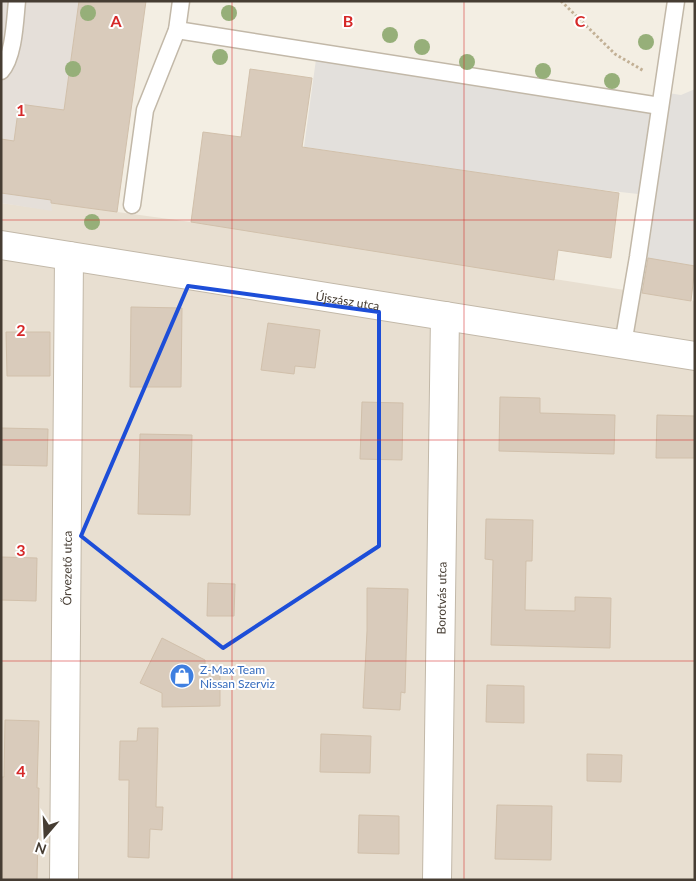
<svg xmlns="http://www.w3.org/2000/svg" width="696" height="881" font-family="Lato,sans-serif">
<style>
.residential{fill:#e8dfd1}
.industrial{fill:#e5dfd9}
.parking{fill:#e3e0dc}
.building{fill:#d9cbbb;stroke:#d1c0ab}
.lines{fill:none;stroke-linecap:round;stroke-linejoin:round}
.service-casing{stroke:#c2b8a8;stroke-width:19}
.minor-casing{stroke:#c2b8a8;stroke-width:30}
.tertiary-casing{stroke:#c2b8a8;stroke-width:30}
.path{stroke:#c2b095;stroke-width:3;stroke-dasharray:2.5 2.5;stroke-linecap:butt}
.service{stroke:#fff;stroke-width:16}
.minor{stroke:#fff;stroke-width:28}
.tertiary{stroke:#fff;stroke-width:28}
.tree{fill:#96af79}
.marked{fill:none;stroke:#1d4ed8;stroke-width:4;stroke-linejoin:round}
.grid{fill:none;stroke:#d62828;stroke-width:1;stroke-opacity:0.55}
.labels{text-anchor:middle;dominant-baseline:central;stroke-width:4;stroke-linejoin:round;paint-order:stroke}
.street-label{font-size:12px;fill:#463d33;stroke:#fff}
.shop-label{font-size:12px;fill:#366cbe;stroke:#fff;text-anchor:start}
.grid-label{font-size:16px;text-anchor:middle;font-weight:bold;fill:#d62828;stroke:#fff;stroke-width:4;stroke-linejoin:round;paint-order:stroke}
</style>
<rect width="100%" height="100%" fill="#f3eee3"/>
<!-- residential -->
<polygon class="residential" points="1,203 51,210 51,203 191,222 695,301 695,880 1,880"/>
<!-- industrial -->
<polygon class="industrial" points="1,1 79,1 51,203 52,211 1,203"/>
<!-- parking -->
<polygon class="parking" points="317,52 660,106 662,92 681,95 695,89 695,266 638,257 647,195 576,187 304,147"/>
<!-- building -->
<g class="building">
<polygon points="79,1 146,1 117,212 51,203 51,200 1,193 1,139 14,141 19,104 64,110"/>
<polygon points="250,69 312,78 302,147 619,193 611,258 558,250 554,280 191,222 203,132 241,137"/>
<polygon points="648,258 695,266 691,301 642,293"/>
<polygon points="131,307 182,308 181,387 130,387"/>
<polygon points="268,323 320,330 315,368 295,366 294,374 261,370"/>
<polygon points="6,332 50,332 50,376 7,376"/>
<polygon points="500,397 540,398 540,413 615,415 614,454 499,451"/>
<polygon points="362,402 403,403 402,460 360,459"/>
<polygon points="657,415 695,416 695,458 656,458"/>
<polygon points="1,428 48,429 47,466 1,465"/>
<polygon points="140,434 192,435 190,515 138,514"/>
<polygon points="486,519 533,520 532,561 526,561 525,610 575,611 575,597 611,598 610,648 491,645 493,560 485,559"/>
<polygon points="1,557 37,558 36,601 1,600"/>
<polygon points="208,583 235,584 234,616 207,616"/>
<polygon points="367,588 408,589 405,693 401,692 400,710 363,708 367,631"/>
<polygon points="162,638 205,660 205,668 220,668 220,706 162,707 162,693 140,683"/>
<polygon points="487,685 524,686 524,723 486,722"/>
<polygon points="5,720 39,721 37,788 39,788 37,880 2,880 1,777 4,777"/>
<polygon points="138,728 158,728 156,807 163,807 162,830 150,829 149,858 128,857 129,780 119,780 120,741 137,741"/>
<polygon points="321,734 371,736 370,773 320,772"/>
<polygon points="587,754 622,755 621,782 587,781"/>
<polygon points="497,805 552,806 551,860 495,859"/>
<polygon points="359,815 399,816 399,854 358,853"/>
</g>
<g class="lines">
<defs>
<g id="service">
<polyline points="177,30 660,106"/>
<path d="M1 71C14 57 15 20 17 1"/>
<polyline points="132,205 145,110 177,30 181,1"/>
<polyline points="623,344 638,257 676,1"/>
</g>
<g id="minor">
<path id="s1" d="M64 880 69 256"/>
<path id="s2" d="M437 880 445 316"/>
</g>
<g id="tertiary">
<path id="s3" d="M1 245 695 356"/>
</g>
</defs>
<!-- service casing -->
<use href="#service" class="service-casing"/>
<!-- minor casing -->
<use href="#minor" class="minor-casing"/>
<!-- tertiary casing -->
<use href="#tertiary" class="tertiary-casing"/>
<!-- path -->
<polyline class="path" points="561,1 615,54 644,71"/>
<!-- service -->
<use href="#service" class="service"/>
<!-- minor -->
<use href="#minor" class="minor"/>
<!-- tertiary -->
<use href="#tertiary" class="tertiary"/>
</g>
<!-- trees -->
<g class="tree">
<circle cx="88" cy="13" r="8"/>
<circle cx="229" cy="13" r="8"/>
<circle cx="390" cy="35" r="8"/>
<circle cx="646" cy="42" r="8"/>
<circle cx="422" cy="47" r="8"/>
<circle cx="220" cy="57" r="8"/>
<circle cx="467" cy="62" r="8"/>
<circle cx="73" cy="69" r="8"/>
<circle cx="543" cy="71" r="8"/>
<circle cx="612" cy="81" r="8"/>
<circle cx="92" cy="222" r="8"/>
</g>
<!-- marked area -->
<path class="marked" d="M188 286 379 312V546L223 648 81 536Z"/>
<!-- grid -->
<path class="grid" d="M232 1V880M464 1V880M1 220H695M1 440H695M1 661H695"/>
<!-- icons -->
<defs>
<symbol id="shop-disc" viewBox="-11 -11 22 22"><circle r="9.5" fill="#3f7fe0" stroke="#fff"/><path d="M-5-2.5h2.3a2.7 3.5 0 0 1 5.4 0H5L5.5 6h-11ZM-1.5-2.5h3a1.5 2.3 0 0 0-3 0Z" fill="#fff"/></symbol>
</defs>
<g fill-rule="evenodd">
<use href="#shop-disc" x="168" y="662" width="28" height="28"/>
</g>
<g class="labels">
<!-- street labels -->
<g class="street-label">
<text stroke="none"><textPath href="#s3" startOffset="351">Újszász utca</textPath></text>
<text stroke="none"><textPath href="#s1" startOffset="312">Őrvezető utca</textPath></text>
<text stroke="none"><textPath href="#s2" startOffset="282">Borotvás utca</textPath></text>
</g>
<!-- shop labels -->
<g class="shop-label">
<text x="200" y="669">Z-Max Team<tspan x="200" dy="14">Nissan Szerviz</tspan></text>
</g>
</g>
<g class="grid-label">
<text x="116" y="27">A</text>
<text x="348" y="27">B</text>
<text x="580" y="27">C</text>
<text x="21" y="116">1</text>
<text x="21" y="336">2</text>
<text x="21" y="556">3</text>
<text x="21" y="777">4</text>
</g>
<!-- border -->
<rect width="696" height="881" fill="none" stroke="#463d33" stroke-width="5"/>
<!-- north arrow -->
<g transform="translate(45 836) rotate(199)" stroke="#ffffff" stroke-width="4" paint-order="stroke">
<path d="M0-4L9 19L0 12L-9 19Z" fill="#463d33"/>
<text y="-8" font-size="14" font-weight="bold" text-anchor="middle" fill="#463d33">N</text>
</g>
</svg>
